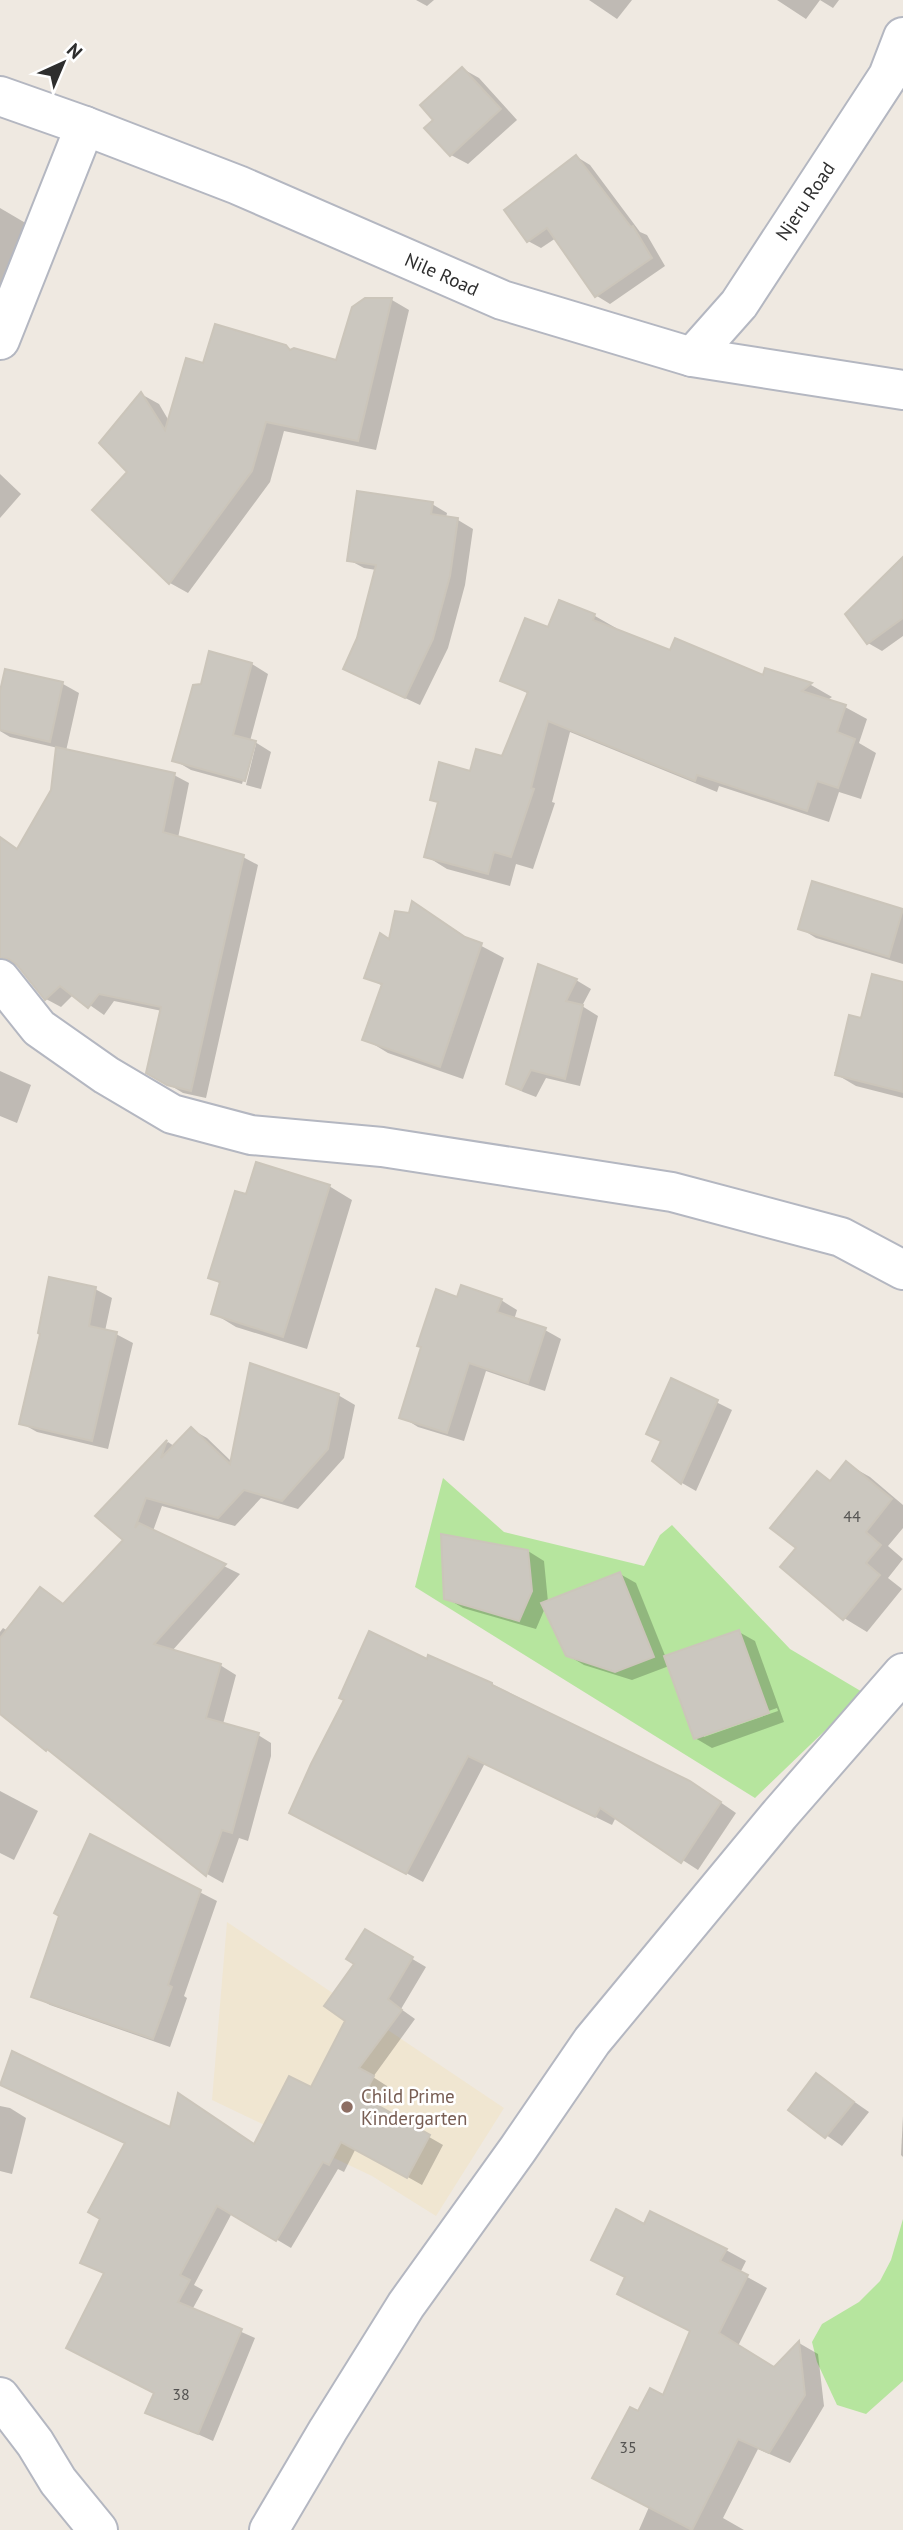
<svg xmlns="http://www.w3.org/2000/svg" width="903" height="2530" font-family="'PT Sans',sans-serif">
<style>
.education{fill:#f0e6d1}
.green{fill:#b6e59e}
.shadow{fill:#0003;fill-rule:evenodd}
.building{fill:#cbc7bf;stroke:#cbc5ba;stroke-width:2}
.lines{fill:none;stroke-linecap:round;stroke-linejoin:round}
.minor-casing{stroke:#b4b7c1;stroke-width:42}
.tertiary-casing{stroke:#b4b7c1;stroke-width:42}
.minor{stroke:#fff;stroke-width:38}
.tertiary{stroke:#fff;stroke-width:38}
.education-dot{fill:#8d6e63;stroke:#fff;stroke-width:2.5}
.labels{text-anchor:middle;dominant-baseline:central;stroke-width:5;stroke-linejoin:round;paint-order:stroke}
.number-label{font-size:16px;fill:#555452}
.street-label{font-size:19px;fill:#2e2e2e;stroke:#fff}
.education-label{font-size:19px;fill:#785e54;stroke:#fff;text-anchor:start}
</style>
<rect width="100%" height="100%" fill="#efe9e1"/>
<!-- education -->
<polygon class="education" points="227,1922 504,2108 436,2216 372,2176 212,2100"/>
<!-- green -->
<g class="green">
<polygon points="443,1478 504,1532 644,1566 660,1535 672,1525 790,1649 864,1693 755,1798 415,1587"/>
<polygon points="903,2219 903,2381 866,2414 837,2405 817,2362 812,2342 822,2324 859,2302 880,2281 891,2260"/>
</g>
<!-- shadow -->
<g class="shadow">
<polygon points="416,0 434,0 427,6"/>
<polygon points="589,0 632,0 617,19"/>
<polygon points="777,0 839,0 833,8 820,0 806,19"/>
<polygon points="463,69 479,78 517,120 468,164 451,155 427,128 435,120"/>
<polygon points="577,157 590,165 640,232 647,235 665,266 610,304 597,296 556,238 541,248 528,241"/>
<polygon points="0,208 34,228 0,335"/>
<polygon points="392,300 409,310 376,450 284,431 270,482 188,593 170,583 94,509 129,472 141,394 159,404 169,421 204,365 285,347 292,351 337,363"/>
<polygon points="0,474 21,494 0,518"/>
<polygon points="432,504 447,513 446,518 458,520 473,529 465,585 448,648 420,705 360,677 359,639 376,570 364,568 349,560"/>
<polygon points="903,559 903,636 882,651 868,643"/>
<polygon points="560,602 595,616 616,628 615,631 671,653 764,678 767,670 811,685 832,697 826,701 845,707 867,719 859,743 876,753 861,799 839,792 829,822 719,786 717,792 570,732 552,802 555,803 533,869 516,864 510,886 447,869 426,856 440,803 432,799 472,773 503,759 529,694 502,680 549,629"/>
<polygon points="211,653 252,664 268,674 250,741 255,742 271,752 261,789 246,785 256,744 253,744 242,784 191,770 174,760 202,685"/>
<polygon points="6,671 63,684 79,693 66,751 174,775 189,783 178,838 243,857 258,865 206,1098 183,1093 148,1072 162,1011 114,1001 104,1015 74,994 61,1007 46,999 20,966 13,965 3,969 0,967 0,842 18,850 53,791 58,748 10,737 0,731 0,699"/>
<polygon points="814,883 903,911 903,964 816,938 800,928"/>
<polygon points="435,917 472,941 504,958 463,1079 388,1053 365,1039 383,986 366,977 390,941"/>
<polygon points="576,980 591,989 582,1006 598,1016 580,1086 546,1078 536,1097 523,1092 508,1084"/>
<polygon points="903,996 903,1098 856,1086 834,1073"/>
<polygon points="0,1071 31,1085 17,1123 0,1116"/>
<polygon points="329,1186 352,1200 307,1349 236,1327 213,1313 221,1284 210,1277 247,1196"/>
<polygon points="95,1289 112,1298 105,1331 116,1334 133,1343 108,1449 37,1432 21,1423"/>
<polygon points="458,1299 501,1300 517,1310 514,1320 545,1330 561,1339 545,1391 486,1371 464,1441 418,1427 402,1417"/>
<polygon points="672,1380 732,1410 696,1491 682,1483 655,1460 662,1441"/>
<polygon points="338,1395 355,1405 344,1458 298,1509 261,1498 235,1526 162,1506 153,1531 240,1574 172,1651 220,1665 236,1675 223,1724 255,1733 271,1743 271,1756 248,1841 239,1838 223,1883 207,1874 59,1756 0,1712 0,1632 3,1628 8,1631 40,1589 65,1605 125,1540 98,1516 168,1442 174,1446 191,1429 207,1438 232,1462"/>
<polygon points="847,1464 870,1477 903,1505 903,1528 888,1546 903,1559 888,1578 902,1589 867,1632 844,1618 798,1548 818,1474 832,1482"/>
<path d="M528 1551 544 1561 548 1602 620 1574 636 1583 666 1658 739 1632 755 1641 784 1722 712 1748 695 1738 669 1666 632 1680 584 1665 567 1655 545 1608 536 1629 463 1608 446 1598ZM777 1708 778 1711 704 1737V1734Z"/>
<polygon points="428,1661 492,1684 707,1793 736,1813 698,1870 616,1817 612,1825 485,1763 423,1882 308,1821"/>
<polygon points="0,1791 38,1811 14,1860 0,1853"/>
<polygon points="90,1836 217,1901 184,1996 187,1998 170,2047 50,2005 33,1996"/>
<polygon points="365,1931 426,1967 401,2009 415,2019 373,2077 387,2086 377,2107 443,2145 422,2185 356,2148 344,2172 338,2169 291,2248 232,2213 194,2285 203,2290 192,2310 255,2338 213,2441 148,2412 156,2393 106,2274 83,2262 171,2129 255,2145 312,2090 347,2020"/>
<polygon points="816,2075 869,2112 842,2146 790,2110"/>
<polygon points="0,2106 10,2108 26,2118 12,2174 0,2171"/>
<polygon points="903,2116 903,2157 901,2155"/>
<polygon points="645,2226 726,2250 746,2261 740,2273 767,2288 738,2346 775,2368 799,2343 818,2354 824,2406 790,2463 758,2449 723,2518 744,2530 639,2530 649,2507 639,2413 664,2397 691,2331"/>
</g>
<!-- building -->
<g class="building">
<polygon points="462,67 501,109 450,156 424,128 433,120 420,105"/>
<polygon points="576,155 631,227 633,226 652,258 595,297 547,228 527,242 504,210"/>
<polygon points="365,298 392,298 358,441 266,422 252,471 169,584 92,510 127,472 99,443 141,392 165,430 186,358 203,363 215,324 286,345 290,350 294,348 336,360 352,307"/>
<polygon points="357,491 433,502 431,514 458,518 450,576 433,639 405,698 343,669 357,638 376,565 347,561"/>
<polygon points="903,557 903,618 867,644 845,614"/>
<polygon points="559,600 595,614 593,620 670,650 675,638 763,675 765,668 812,683 802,691 846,705 837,732 855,739 838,788 817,781 807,811 697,775 695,781 548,721 531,788 534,789 511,857 494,852 488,874 424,857 438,802 430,800 439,762 470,771 476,749 502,756 528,692 500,681 525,618 548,627"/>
<polygon points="209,651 252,663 233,735 256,741 245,781 172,761 193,685 201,684"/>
<polygon points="5,669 63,682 50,742 0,730 0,691"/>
<polygon points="56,747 175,773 163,832 244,855 191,1091 167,1085 146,1073 161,1007 99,994 88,1008 60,986 45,1000 17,965 9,959 0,958 0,837 17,849 51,790"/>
<polygon points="812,881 903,909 889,957 798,929"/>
<polygon points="412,901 465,937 482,943 440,1067 362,1040 382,984 364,978 380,933 389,939 395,911 409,913"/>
<polygon points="538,964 577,979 566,1001 583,1005 565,1079 531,1070 521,1090 506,1084"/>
<polygon points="872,974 903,982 903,1092 835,1075 849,1015 861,1018"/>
<polygon points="256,1162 330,1185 283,1337 211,1314 220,1282 208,1278 235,1191 246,1194"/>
<polygon points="49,1277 96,1287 89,1326 117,1332 92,1441 19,1424 40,1334 38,1333"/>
<polygon points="461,1285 502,1299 497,1312 546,1328 528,1383 469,1363 447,1433 399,1418 421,1347 417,1346 436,1289 457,1297"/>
<polygon points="250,1363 339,1394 328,1449 282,1501 244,1490 218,1518 146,1498 135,1528 139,1523 226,1564 154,1644 221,1664 206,1718 259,1733 232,1833 222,1830 206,1876 47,1749 46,1751 0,1714 0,1638 40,1587 63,1604 123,1540 95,1516 167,1440 161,1458 191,1427 230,1464"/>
<polygon points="671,1378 718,1400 681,1484 652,1461 661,1441 646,1434"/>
<polygon points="846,1461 892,1499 866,1532 881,1545 866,1563 880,1575 843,1620 780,1567 796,1548 770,1528 817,1471 830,1481"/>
<polygon points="441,1534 528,1550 532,1591 519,1621 444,1599"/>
<polygon points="620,1572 654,1657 615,1672 566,1656 541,1603"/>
<polygon points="739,1630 769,1713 694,1739 664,1656"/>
<polygon points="369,1631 427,1659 428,1655 492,1683 492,1685 690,1781 721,1802 681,1863 600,1808 595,1817 468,1756 406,1874 289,1813 311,1764 344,1700 339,1698"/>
<polygon points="90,1834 201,1890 168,1985 172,1987 153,2039 31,1997 59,1916 54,1913"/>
<polygon points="365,1929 413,1957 388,1999 402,2010 359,2068 374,2076 363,2097 430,2135 407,2178 341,2142 329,2165 323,2162 276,2241 217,2206 180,2275 190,2280 178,2302 242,2329 198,2434 145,2413 154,2393 66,2348 104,2273 80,2263 100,2219 88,2212 125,2143 0,2085 12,2051 170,2127 178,2093 254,2144 289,2076 311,2087 345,2021 324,2006 354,1964 346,1959"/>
<polygon points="816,2073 854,2102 825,2138 788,2110"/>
<polygon points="616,2209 644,2224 650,2211 727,2249 720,2261 748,2275 719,2333 774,2367 799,2341 805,2395 769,2453 738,2439 692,2530 592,2478 630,2407 638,2411 650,2388 663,2395 690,2331 617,2294 625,2277 591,2260"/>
</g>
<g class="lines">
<defs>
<g id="minor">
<polyline points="0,96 85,126 238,185 502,300 692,357 903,390"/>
<polyline points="0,340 85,126"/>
<polyline points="692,357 739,304 888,76 903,37"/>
<polyline points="0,979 39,1028 106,1075 172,1114 251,1135 382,1147 672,1192 841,1237 903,1270"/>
<polyline points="0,2397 35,2443 58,2481 98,2530"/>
</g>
<polyline id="tertiary" points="269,2530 328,2430 406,2305 518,2149 592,2041 780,1814 903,1673"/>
</defs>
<!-- minor casing -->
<use href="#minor" class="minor-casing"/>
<!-- tertiary casing -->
<use href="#tertiary" class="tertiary-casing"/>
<!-- minor -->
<use href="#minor" class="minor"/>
<!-- tertiary -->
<use href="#tertiary" class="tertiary"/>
</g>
<!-- markers -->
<circle class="education-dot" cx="347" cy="2107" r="7"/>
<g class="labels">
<!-- number labels -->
<g class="number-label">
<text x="852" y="1516">44</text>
<text x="181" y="2394">38</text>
<text x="628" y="2447">35</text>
</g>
<!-- street labels -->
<g class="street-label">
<text transform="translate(805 201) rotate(-56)">Njeru Road</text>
<text transform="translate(442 274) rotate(24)">Nile Road</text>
</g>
<!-- education labels -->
<g class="education-label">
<text x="361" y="2096">Child Prime<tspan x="361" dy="22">Kindergarten</tspan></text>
</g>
</g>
<!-- north arrow -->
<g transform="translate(63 63) rotate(44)" stroke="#ffffff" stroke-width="5" paint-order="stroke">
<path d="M0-5L12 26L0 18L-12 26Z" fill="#2e2e2e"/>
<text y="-10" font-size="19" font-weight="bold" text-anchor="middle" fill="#2e2e2e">N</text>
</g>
</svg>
